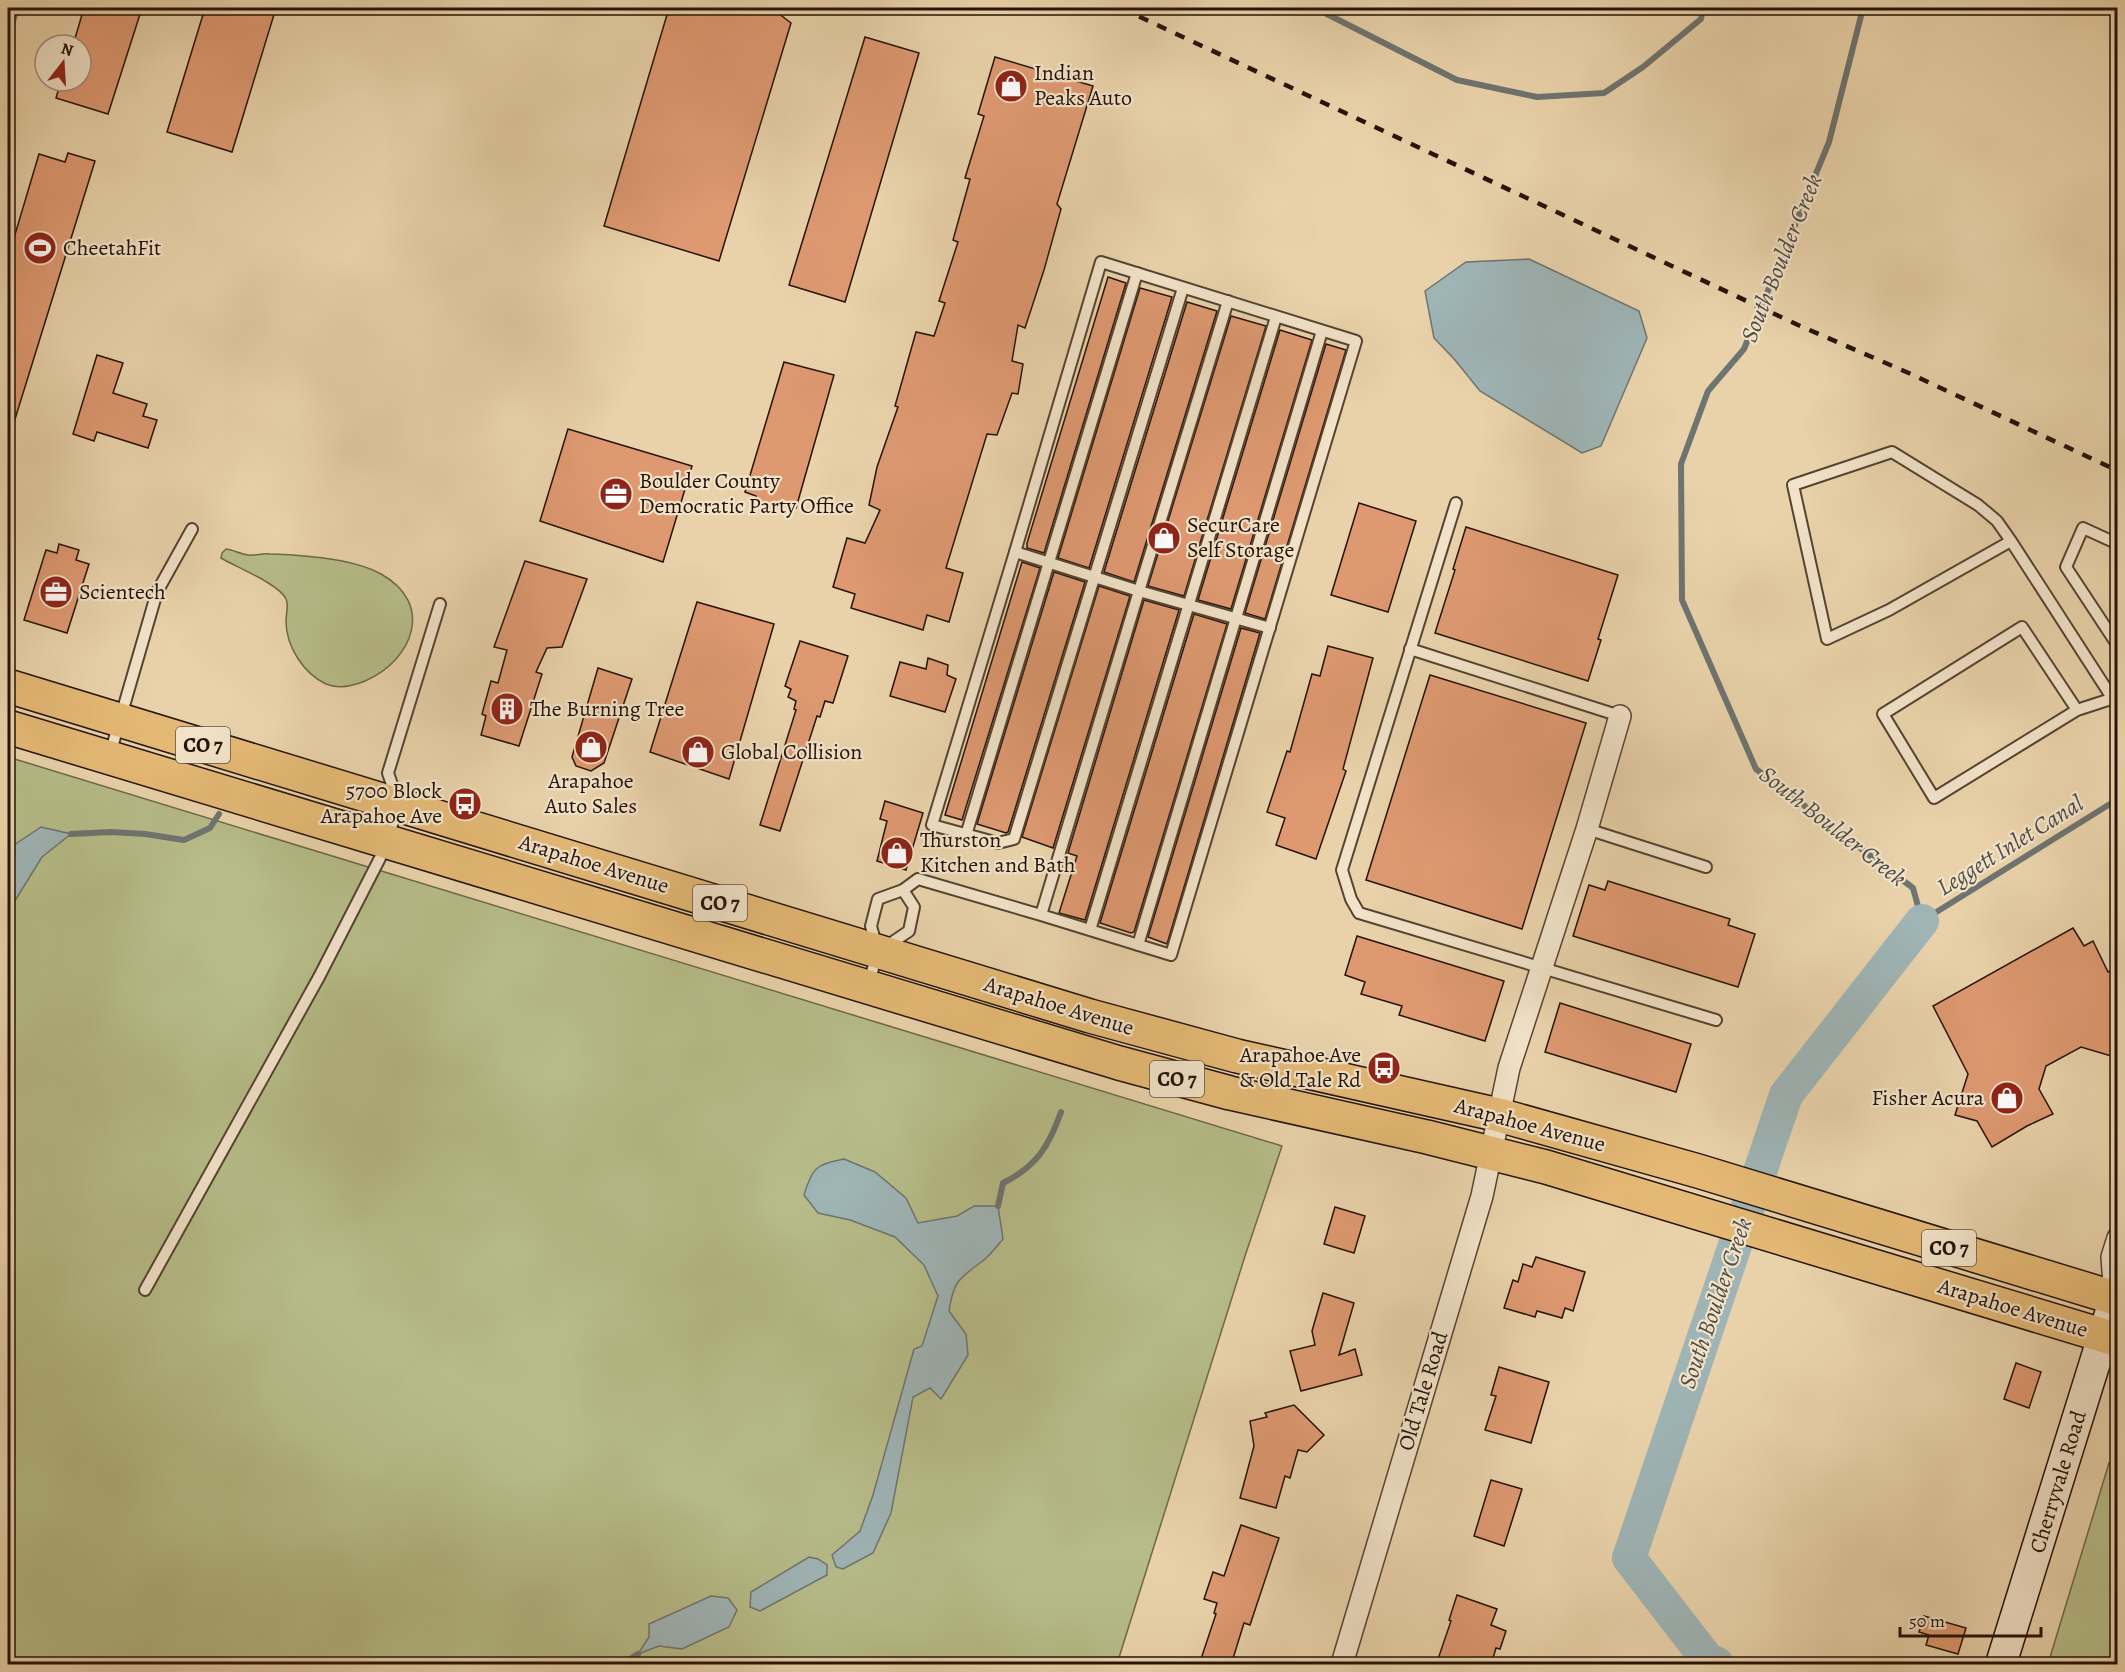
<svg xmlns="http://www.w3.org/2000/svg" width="2125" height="1672" font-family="Alegreya,serif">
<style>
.green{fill:#b6bc88;stroke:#6e6848;stroke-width:1.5}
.water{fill:#9eb4b5;stroke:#6e7470;stroke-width:1.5}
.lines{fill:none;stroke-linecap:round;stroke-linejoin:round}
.stream{stroke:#6e7470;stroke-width:6}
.river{stroke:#9eb4b5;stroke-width:34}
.building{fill:#de9971;stroke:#251309;stroke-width:1.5}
.lane-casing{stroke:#564331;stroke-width:14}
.street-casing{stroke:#564331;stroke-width:24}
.secondary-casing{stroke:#251309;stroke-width:33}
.primary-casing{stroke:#251309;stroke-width:36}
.lane{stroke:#f1e2c8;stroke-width:10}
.street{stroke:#f1e2c8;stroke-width:21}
.secondary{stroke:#f1e2c8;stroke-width:30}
.primary{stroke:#e4b975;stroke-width:33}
.rail{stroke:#251309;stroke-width:4.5;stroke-dasharray:10 10;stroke-linecap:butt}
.labels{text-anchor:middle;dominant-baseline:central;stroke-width:4.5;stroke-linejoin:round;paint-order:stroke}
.shield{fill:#f1e2c8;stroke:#625142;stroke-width:1.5}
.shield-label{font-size:21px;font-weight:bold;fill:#251309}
.poi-label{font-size:22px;fill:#251309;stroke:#f1e2c8;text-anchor:start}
.street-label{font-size:22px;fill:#251309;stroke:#f1e2c8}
.water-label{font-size:24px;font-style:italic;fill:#4f4b45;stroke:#f1e2c8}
</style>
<rect width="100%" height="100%" fill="#e9d2aa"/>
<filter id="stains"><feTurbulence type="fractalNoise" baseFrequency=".00333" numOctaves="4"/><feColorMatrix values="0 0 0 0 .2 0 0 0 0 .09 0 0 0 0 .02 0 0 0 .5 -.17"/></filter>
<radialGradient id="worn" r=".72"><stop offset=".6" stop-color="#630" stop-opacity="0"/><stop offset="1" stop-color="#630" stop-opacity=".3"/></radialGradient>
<!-- green -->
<g class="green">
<path d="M226 549C234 550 240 554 248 555 255 556 263 553 270 554 302 555 353 558 381 574 435 604 413 660 365 681 353 686 338 689 326 684 303 673 286 646 286 621 286 614 289 605 286 599 279 584 236 567 221 558L222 553Z"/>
<polygon points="8,757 1282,1146 1245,1256 1117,1664 8,1664"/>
<polygon points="2109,1463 2118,1466 2117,1664 2048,1664"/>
</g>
<!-- water -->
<g class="water">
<polygon points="1529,259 1639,311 1647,338 1601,446 1582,453 1480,391 1455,360 1434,338 1425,291 1466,262"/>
<polygon points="41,827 71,834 42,857 8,912 8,856 14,845"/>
<path d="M844 1159 875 1172 906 1198 918 1223 957 1216 974 1206H998L1003 1239C996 1247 989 1257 980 1263 958 1279 953 1283 949 1311L966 1334 968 1355 941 1399 930 1388 913 1397 891 1513 873 1553 843 1569 836 1567 832 1555 860 1531 873 1495 914 1349 922 1346 938 1296 924 1265 895 1237 850 1220 818 1213 804 1195C812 1168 816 1164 844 1159Z"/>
<polygon points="809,1557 818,1559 827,1565 827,1575 760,1611 750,1607 751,1592"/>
<polygon points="711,1596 728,1598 737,1610 729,1627 682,1649 659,1646 638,1654 649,1637 649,1624"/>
</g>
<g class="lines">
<!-- stream -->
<g class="stream">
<polyline points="1315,8 1457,80 1537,97 1604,93 1643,67 1701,19 1703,8"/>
<polyline points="1863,8 1829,142 1744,349 1708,391 1681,464 1682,600 1756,769 1913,888 1922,921 2118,799"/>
<polyline points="8,38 17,8"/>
<polyline points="71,834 111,832 145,834 184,840 210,828 219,814"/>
<path d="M998 1206 1003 1183C1037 1166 1049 1146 1061 1112"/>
<polyline points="622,1664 638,1654"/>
</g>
<!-- river -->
<polyline class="river" points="1717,1664 1707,1659 1629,1558 1786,1095 1922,921"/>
</g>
<!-- building -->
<g class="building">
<polygon points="84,8 142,8 108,114 56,98 61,81 81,81 81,45 73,45"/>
<polygon points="205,8 276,8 232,152 167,132"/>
<polygon points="669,8 779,8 778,13 791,23 719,261 604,226"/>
<polygon points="865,37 919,53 845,302 789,285"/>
<polygon points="995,57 1093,86 1057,204 1061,209 1044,270 1025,328 1018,325 1012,361 1023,364 1018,394 1012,393 997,435 987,434 946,568 963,573 949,622 927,615 923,630 851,608 855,594 833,587 847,538 865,543 880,510 869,505 877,467 898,407 895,406 916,332 934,336 945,303 939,301 958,242 953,240 970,179 965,178 984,116 978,114"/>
<polygon points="68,153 95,161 11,432 8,432 8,258 39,154 65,162"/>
<polygon points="1108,277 1126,283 1044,553 1027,548 1027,543"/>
<polygon points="1140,288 1172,297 1089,568 1058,558"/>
<polygon points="1187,302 1217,311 1134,582 1104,572"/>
<polygon points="1231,316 1266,326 1184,596 1148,586"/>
<polygon points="1280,330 1312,340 1231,609 1198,600"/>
<polygon points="1326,344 1346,350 1265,619 1245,613"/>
<polygon points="97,355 123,363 113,393 147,404 143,416 157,420 148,448 97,432 94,441 73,434"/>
<polygon points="784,362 834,375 796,508 781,504 773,511 765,512 759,506 756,496 745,492"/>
<polygon points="568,429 692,466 663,562 540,521"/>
<polygon points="1359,503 1416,521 1388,612 1331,595"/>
<polygon points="1466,527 1618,575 1598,639 1601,640 1588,681 1435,633 1455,570 1453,569"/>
<polygon points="59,544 79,550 76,560 89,564 67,633 24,620 46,550 57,553"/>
<polygon points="525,561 587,579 562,647 547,648 536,672 542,674 519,746 481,735 486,716 482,714 491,681 498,683 507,650 494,647"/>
<polygon points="1022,562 1040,568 962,820 945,815"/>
<polygon points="1054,572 1085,582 1008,832 1006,833 977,824"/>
<polygon points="1099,586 1130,596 1053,848 1022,837"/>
<polygon points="1144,600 1179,610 1085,920 1059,913 1077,856 1068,853"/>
<polygon points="697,602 774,624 729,779 650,752"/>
<polygon points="1194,614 1227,624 1134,932 1131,933 1100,923"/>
<polygon points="1241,628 1260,633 1167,944 1148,937"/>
<polygon points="800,641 848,656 833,703 825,701 820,717 817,716 780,831 760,825 796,710 794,709 796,701 788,697 791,689 785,686"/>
<polygon points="1328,646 1373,658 1343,769 1346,771 1316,859 1276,845 1285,818 1267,812 1287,751 1290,752 1312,674 1320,676"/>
<polygon points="928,658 948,665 947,675 956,679 945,712 890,696 900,662 926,669"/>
<polygon points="598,668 632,679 604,763 591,771 576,766 572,757"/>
<polygon points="1430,675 1586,723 1522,929 1366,880"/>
<polygon points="885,801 923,813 906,870 877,861 887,821 880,819"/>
<polygon points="1608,881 1730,919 1728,925 1755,934 1738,987 1573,936 1589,885 1605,890"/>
<polygon points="2073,928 2084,946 2093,941 2108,972 2118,967 2118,1058 2081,1047 2046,1066 2039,1089 2053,1114 2027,1126 1992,1147 1977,1121 1955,1115 1968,1074 1933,1006"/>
<polygon points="1357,936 1504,981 1485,1041 1399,1015 1402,1006 1361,994 1365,982 1345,975"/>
<polygon points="1560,1003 1691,1044 1676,1092 1545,1052"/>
<polygon points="1335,1207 1365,1216 1354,1253 1324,1244"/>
<polygon points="1536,1257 1585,1272 1573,1311 1565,1308 1562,1318 1537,1311 1535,1317 1504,1308 1513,1280 1518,1282 1523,1264 1532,1267"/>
<polygon points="1323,1293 1354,1303 1339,1355 1355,1349 1362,1375 1301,1391 1290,1351 1315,1345 1312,1331"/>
<polygon points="2016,1363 2041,1372 2029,1408 2004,1399"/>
<polygon points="1499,1367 1549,1382 1531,1443 1485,1430 1496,1396 1491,1395"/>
<polygon points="1294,1405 1324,1435 1307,1452 1298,1450 1290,1478 1285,1476 1276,1508 1240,1498 1254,1446 1250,1421 1267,1417 1265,1413"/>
<polygon points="1491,1480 1522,1489 1504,1546 1474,1536"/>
<polygon points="1241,1525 1279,1538 1250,1625 1244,1623 1231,1665 1199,1665 1216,1614 1214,1613 1217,1603 1204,1599 1213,1572 1224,1576"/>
<polygon points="1457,1595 1497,1609 1491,1625 1506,1631 1500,1649 1496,1648 1491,1665 1436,1665 1451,1621 1449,1620"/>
<polygon points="1924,1616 1966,1628 1958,1654 1926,1645 1929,1635 1919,1632"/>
</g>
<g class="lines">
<defs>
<g id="lane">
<polyline points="1228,301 1139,591 1270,628"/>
<polyline points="1456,503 1342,870 1351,899 1359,913 1716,1020"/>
<polyline points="2011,541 1889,610 1827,639 1793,485 1892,452 1978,505 1997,521 2011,541 2118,707"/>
<polyline points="2118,544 2083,528 2066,567 2118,646"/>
<polyline points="1015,552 932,825 998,843 1014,839 1183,288"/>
<polyline points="1410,649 1620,716"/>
<polyline points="2077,710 2022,627 1883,714 1934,798 2077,710 2117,697"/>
<polyline points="110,754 157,592 192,529"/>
<polyline points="1587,829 1706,867"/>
<polyline points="966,835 1137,273"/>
<polyline points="1090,930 1276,317"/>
<polyline points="1138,945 1322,331"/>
<polyline points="887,946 909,931 914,907 903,890"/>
<polyline points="868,985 878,952 871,926 878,899 903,890 918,879 1041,915 1139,591 1015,552 1101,262 1356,341 1171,955 1041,915"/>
<polyline points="145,1290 319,977 380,858 399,805 388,773 440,604"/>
</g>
<g id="street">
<polyline points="2115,1298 2112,1257 2118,1238"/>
<polyline points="1342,1664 1482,1196 1509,1068 1587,829 1620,716"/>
</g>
<polyline id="secondary" points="2001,1664 2115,1298"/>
<g id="primary">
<polyline points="8,686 1090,1016 1237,1056 1499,1115 1698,1171 2118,1299"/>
<polyline points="8,727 1119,1063 1230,1093 1427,1137 1546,1167 2118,1340"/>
</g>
</defs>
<!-- lane casing -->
<use href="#lane" class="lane-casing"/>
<!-- street casing -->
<use href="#street" class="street-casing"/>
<!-- secondary casing -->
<use href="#secondary" class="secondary-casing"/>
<!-- primary casing -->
<use href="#primary" class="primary-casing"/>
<!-- lane -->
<use href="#lane" class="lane"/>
<!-- street -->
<use href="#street" class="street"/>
<!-- secondary -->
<use href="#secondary" class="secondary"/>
<!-- primary -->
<use href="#primary" class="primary"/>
<!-- rail -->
<polyline class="rail" points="1121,8 1798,325 1911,374 2118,471"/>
</g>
<!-- icons -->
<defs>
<symbol id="shop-disc" viewBox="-11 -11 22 22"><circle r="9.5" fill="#8f2418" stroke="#f1e2c8"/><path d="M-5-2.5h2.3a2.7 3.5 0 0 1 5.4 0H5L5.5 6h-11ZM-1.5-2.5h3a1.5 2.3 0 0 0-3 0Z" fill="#fff"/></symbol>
<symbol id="stadium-disc" viewBox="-11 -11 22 22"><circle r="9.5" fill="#8f2418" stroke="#f1e2c8"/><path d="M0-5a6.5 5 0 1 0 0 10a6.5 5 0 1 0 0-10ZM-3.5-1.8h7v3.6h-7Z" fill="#fff"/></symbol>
<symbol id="office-disc" viewBox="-11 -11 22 22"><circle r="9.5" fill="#8f2418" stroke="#f1e2c8"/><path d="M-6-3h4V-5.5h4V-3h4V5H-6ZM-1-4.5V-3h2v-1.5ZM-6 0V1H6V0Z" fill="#fff"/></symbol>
<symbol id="building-disc" viewBox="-11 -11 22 22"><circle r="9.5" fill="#8f2418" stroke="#f1e2c8"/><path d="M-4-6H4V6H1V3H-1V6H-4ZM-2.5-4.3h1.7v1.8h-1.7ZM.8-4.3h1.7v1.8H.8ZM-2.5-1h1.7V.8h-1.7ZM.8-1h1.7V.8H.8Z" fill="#fff"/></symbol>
<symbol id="bus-disc" viewBox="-11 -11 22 22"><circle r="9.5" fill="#8f2418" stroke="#f1e2c8"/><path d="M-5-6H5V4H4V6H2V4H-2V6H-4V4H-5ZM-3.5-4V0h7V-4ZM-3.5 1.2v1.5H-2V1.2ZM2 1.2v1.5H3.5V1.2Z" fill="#fff"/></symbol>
</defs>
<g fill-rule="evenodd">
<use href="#shop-disc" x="992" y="67" width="38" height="38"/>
<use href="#stadium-disc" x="21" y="229" width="38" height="38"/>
<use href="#office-disc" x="597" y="475" width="38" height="38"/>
<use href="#shop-disc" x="1145" y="519" width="38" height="38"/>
<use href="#office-disc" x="37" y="573" width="38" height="38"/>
<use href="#building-disc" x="488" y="690" width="38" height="38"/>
<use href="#shop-disc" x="572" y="728" width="38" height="38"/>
<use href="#shop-disc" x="679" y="733" width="38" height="38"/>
<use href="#bus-disc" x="446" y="785" width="38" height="38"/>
<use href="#shop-disc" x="878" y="834" width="38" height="38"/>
<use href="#bus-disc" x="1365" y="1049" width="38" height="38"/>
<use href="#shop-disc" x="1988" y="1079" width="38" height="38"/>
</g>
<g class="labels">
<!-- shield labels -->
<g class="shield">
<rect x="176" y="727" width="54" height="36" rx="4.5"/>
<rect x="693" y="885" width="54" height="36" rx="4.5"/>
<rect x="1150" y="1061" width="54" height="36" rx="4.5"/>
<rect x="1922" y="1230" width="54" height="36" rx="4.5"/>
</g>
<g class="shield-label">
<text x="203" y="745">CO 7</text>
<text x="720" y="903">CO 7</text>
<text x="1177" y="1079">CO 7</text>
<text x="1949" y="1248">CO 7</text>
</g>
<!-- poi labels -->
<g class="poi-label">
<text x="1034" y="73">Indian<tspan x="1034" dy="25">Peaks Auto</tspan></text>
<text x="63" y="248">CheetahFit</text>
<text x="639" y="481">Boulder County<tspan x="639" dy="25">Democratic Party Office</tspan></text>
<text x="1187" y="525">SecurCare<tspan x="1187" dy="25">Self Storage</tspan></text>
<text x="79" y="592">Scientech</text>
<text x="530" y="709">The Burning Tree</text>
<text x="721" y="752">Global Collision</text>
<text x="591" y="781" text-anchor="middle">Arapahoe<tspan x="591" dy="25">Auto Sales</tspan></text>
<text x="442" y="791" text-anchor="end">5700 Block<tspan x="442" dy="25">Arapahoe Ave</tspan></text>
<text x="920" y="840">Thurston<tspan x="920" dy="25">Kitchen and Bath</tspan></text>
<text x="1361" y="1055" text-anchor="end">Arapahoe Ave<tspan x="1361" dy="25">&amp; Old Tale Rd</tspan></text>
<text x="1984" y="1098" text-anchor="end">Fisher Acura</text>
</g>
<!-- street labels -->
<g class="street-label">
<text transform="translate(594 864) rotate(17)">Arapahoe Avenue</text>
<text transform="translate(1059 1006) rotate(17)">Arapahoe Avenue</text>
<text transform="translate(1530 1125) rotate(15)">Arapahoe Avenue</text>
<text transform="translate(2013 1308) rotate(17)">Arapahoe Avenue</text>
<text transform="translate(1423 1391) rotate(-73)">Old Tale Road</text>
<text transform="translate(2058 1482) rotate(-73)">Cherryvale Road</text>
</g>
<!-- water labels -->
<g class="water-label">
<text transform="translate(1781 258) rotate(-68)">South Boulder Creek</text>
<text transform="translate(1833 826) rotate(38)">South Boulder Creek</text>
<text transform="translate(2010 845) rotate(-32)">Leggett Inlet Canal</text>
<text transform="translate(1715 1303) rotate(-71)">South Boulder Creek</text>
</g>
</g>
<!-- margin -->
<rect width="2125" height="1672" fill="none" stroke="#e9d2aa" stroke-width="30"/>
<rect x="9" y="9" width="2107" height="1654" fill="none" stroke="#251309" stroke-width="3"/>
<rect x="15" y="15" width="2095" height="1642" fill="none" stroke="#251309" stroke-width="1.5"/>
<!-- north arrow -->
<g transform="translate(63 63) rotate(17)"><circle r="28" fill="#f1e2c8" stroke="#9f8f7c" stroke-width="1.5"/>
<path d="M0-4.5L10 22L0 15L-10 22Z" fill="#8f2418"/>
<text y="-9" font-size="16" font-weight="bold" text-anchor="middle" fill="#251309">N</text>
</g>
<!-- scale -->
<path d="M1900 1627v9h141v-9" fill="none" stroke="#251309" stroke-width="3"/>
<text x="1909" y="1627" font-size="18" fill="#251309" stroke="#f1e2c8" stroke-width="4.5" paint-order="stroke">50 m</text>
<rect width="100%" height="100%" filter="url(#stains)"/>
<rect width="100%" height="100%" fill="url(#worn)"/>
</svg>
